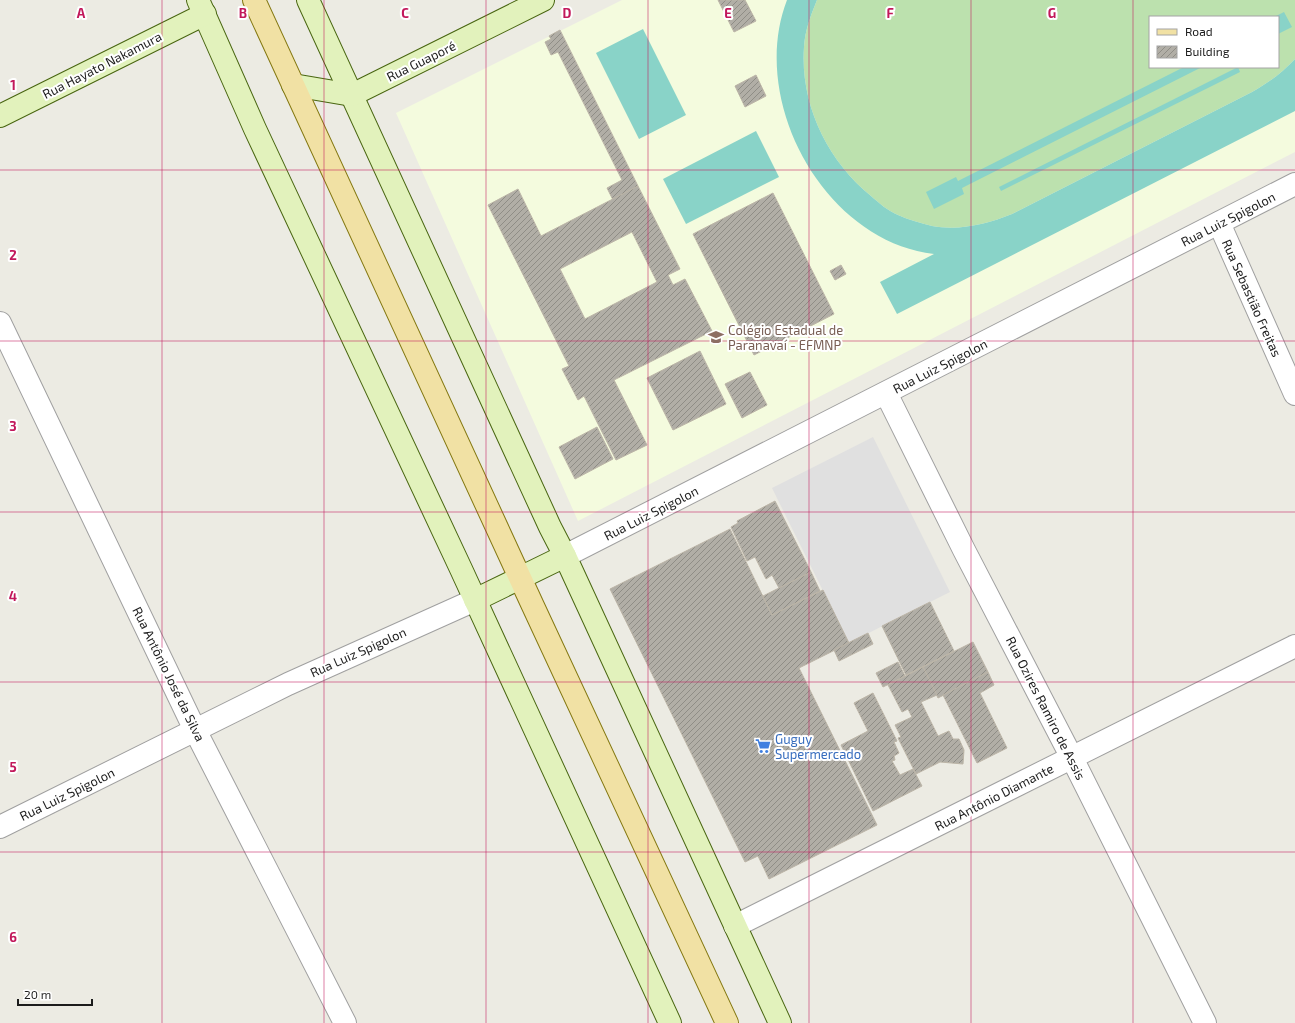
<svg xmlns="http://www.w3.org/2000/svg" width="1295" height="1023" font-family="'Exo 2',sans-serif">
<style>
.education{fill:#f4fbde;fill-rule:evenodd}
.grass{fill:#bce1ae;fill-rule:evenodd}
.pitch{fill:#89d3c8}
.parking{fill:#e0e0e0}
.building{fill:url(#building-hatch);stroke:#bcb5a7;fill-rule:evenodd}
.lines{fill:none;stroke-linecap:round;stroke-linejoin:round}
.street-casing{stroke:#a0a0a0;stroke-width:24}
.secondary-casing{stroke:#496611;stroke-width:24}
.primary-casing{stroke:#847811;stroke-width:24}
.street{stroke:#fff;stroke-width:22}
.secondary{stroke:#e2f2bc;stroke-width:22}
.primary{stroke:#f1e1a4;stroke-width:22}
.grid{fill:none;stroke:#c2185b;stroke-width:1;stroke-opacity:0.55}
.labels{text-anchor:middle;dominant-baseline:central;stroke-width:4;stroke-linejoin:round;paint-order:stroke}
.street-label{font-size:13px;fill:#1c1c1c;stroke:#fff}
.education-label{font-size:13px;fill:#785e54;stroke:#fff;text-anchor:start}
.shop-label{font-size:13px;fill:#366cbe;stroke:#fff;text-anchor:start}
.grid-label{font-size:13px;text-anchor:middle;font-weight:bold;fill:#c2185b;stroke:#fff;stroke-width:4;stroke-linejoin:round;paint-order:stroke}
</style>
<defs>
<pattern id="building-hatch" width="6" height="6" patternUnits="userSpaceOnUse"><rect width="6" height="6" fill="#b1aea6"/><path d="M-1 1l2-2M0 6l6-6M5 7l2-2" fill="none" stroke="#8f8d86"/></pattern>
</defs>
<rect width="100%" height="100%" fill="#ecebe3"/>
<!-- education -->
<path class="education" d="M622 0H1295V152L578 521 396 113ZM1150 17H1278V67H1150Z"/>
<!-- grass -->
<path class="grass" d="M817 0H1295V59C1282 73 1268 83 1252 92L1012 214C987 224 960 231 932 226 921 223 909 220 898 215 888 211 879 203 871 196 827 160 800 104 804 47 805 30 811 15 817 0ZM1150 17H1278V67H1150Z"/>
<!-- pitch -->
<g class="pitch">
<path d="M787 0H817C811 15 805 30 804 47 800 104 827 160 871 196 879 203 888 211 898 215 909 220 921 223 932 226 960 231 987 224 1012 214L1252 92C1268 83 1282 73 1295 59V111L897 314 880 282 934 254C824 241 748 101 787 0Z"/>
<polygon points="1284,12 1292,27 1278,34 1278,17 1274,17"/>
<polygon points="643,29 686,115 639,139 596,53"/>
<polygon points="1184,67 1202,67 962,188 964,194 934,209 926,192 956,177 958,181"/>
<polygon points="1238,67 1240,72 1001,191 999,187"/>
<polygon points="756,131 779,177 686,224 663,179"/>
</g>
<!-- parking -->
<polygon class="parking" points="873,437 950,592 849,643 772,488"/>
<!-- building -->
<g class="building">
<polygon points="718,0 745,0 756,21 734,32"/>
<polygon points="560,30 638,186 613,200 607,188 622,180 558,52 551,55 545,42 551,39 549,36"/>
<polygon points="756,75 766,96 745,107 735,86"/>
<path d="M638 186 680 269 668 275 673 285 685 279 712 331 614 380 647 445 616 460 584 396 578 400 562 369 569 366 488 205 518 189 541 236ZM632 232 657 282 585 319 560 269Z"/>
<polygon points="773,193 834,314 754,355 693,234"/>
<polygon points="841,265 846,274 835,280 830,271"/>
<polygon points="700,351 726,404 673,430 647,378"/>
<polygon points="750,372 767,405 742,418 725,384"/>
<polygon points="597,427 613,459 575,479 559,447"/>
<polygon points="775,501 811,572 779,588 772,575 766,579 755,557 747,561 731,527 738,523 737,521"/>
<polygon points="730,529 772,615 823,590 849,643 799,668 877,825 769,879 758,856 745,862 610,589"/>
<polygon points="811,572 820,591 772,615 763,596"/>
<polygon points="930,602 954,651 906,675 882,626"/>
<polygon points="868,633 873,644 839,661 834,650"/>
<polygon points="973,642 988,672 938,698 923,667"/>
<polygon points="898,662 905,676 883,687 876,673"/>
<polygon points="923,667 937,695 921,702 938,736 949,731 953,739 959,739 964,750 963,764 940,762 916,774 898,738 901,737 895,725 912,717 908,709 902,712 888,685"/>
<polygon points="988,672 994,685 980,693 1007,748 977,763 943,695"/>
<polygon points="873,693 897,741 894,742 899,753 894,756 895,760 892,761 900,775 913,769 922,786 873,811 841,745 868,731 854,703"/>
</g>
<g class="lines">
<defs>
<g id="street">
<polyline points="1219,223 1295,394"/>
<polyline points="0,323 195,730 345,1023"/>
<polyline points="886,393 964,550 1072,758 1205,1023"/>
<polyline points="565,556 1295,184"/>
<polyline points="0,827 288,684 475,600"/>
<polyline points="735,926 1295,646"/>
</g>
<g id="secondary">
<polyline points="198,0 255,129 461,569 670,1023"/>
<polyline points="308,0 550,527 565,556 780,1023"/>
<polyline points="293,85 352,95 543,0"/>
<polyline points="0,116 205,14"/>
<polyline points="475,600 565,556"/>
</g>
<polyline id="primary" points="254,0 533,606 727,1023"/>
</defs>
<!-- street casing -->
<use href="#street" class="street-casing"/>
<!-- secondary casing -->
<use href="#secondary" class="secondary-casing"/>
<!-- primary casing -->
<use href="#primary" class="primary-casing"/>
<!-- street -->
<use href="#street" class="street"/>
<!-- secondary -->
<use href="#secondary" class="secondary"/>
<!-- primary -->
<use href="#primary" class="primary"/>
</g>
<!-- grid -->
<path class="grid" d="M162 0V1023M324 0V1023M486 0V1023M648 0V1023M809 0V1023M971 0V1023M1133 0V1023M0 170H1295M0 341H1295M0 512H1295M0 682H1295M0 852H1295"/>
<!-- icons -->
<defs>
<symbol id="school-bare" viewBox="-9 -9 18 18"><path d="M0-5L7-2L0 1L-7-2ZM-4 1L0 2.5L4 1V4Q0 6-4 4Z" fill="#8d6e63" stroke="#fff" stroke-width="2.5" paint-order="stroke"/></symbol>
<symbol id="supermarket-bare" viewBox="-9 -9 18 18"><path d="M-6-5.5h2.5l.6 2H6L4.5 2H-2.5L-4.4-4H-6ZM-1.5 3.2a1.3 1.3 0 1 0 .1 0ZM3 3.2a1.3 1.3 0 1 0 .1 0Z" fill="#3f7fe0" stroke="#fff" stroke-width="2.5" paint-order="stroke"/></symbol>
</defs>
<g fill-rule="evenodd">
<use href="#school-bare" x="705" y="326" width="22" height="22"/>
<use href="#supermarket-bare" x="752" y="735" width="22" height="22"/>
</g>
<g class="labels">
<!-- street labels -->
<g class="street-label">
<text transform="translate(421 61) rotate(-26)">Rua Guaporé</text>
<text transform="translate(102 65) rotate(-27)">Rua Hayato Nakamura</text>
<text transform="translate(1228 219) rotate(-27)">Rua Luiz Spigolon</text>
<text transform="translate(1252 298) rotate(66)">Rua Sebastião Freitas</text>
<text transform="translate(940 366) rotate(-27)">Rua Luiz Spigolon</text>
<text transform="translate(651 513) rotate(-27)">Rua Luiz Spigolon</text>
<text transform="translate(358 652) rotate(-24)">Rua Luiz Spigolon</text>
<text transform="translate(169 674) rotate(64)">Rua Antônio José da Silva</text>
<text transform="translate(1046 708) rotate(63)">Rua Ozires Ramiro de Assis</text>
<text transform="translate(67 794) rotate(-26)">Rua Luiz Spigolon</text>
<text transform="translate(994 797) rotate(-27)">Rua Antônio Diamante</text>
</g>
<!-- education labels -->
<g class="education-label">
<text x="728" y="330">Colégio Estadual de<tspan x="728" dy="15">Paranavaí - EFMNP</tspan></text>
</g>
<!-- shop labels -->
<g class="shop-label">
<text x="775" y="739">Guguy<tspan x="775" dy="15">Supermercado</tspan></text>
</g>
</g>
<g class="grid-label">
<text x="81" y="18">A</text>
<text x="243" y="18">B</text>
<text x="405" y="18">C</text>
<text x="567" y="18">D</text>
<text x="728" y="18">E</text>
<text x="890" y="18">F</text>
<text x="1052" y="18">G</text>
<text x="13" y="90">1</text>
<text x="13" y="260">2</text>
<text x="13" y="431">3</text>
<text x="13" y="601">4</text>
<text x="13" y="772">5</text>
<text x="13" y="942">6</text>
</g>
<!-- legend -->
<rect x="1149" y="16" width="130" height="52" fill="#ffffff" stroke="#a4a4a4"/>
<rect x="1157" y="29" width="20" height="6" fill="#f1e1a4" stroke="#a4a4a4"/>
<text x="1185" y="36" font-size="12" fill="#1c1c1c">Road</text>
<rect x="1157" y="46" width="20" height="12" fill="url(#building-hatch)" stroke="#a4a4a4"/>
<text x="1185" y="56" font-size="12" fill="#1c1c1c">Building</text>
<!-- scale -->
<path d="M18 999v6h74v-6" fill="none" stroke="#1c1c1c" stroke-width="2"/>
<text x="24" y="999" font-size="12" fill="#1c1c1c" stroke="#ffffff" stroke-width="3" paint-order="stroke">20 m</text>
</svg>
